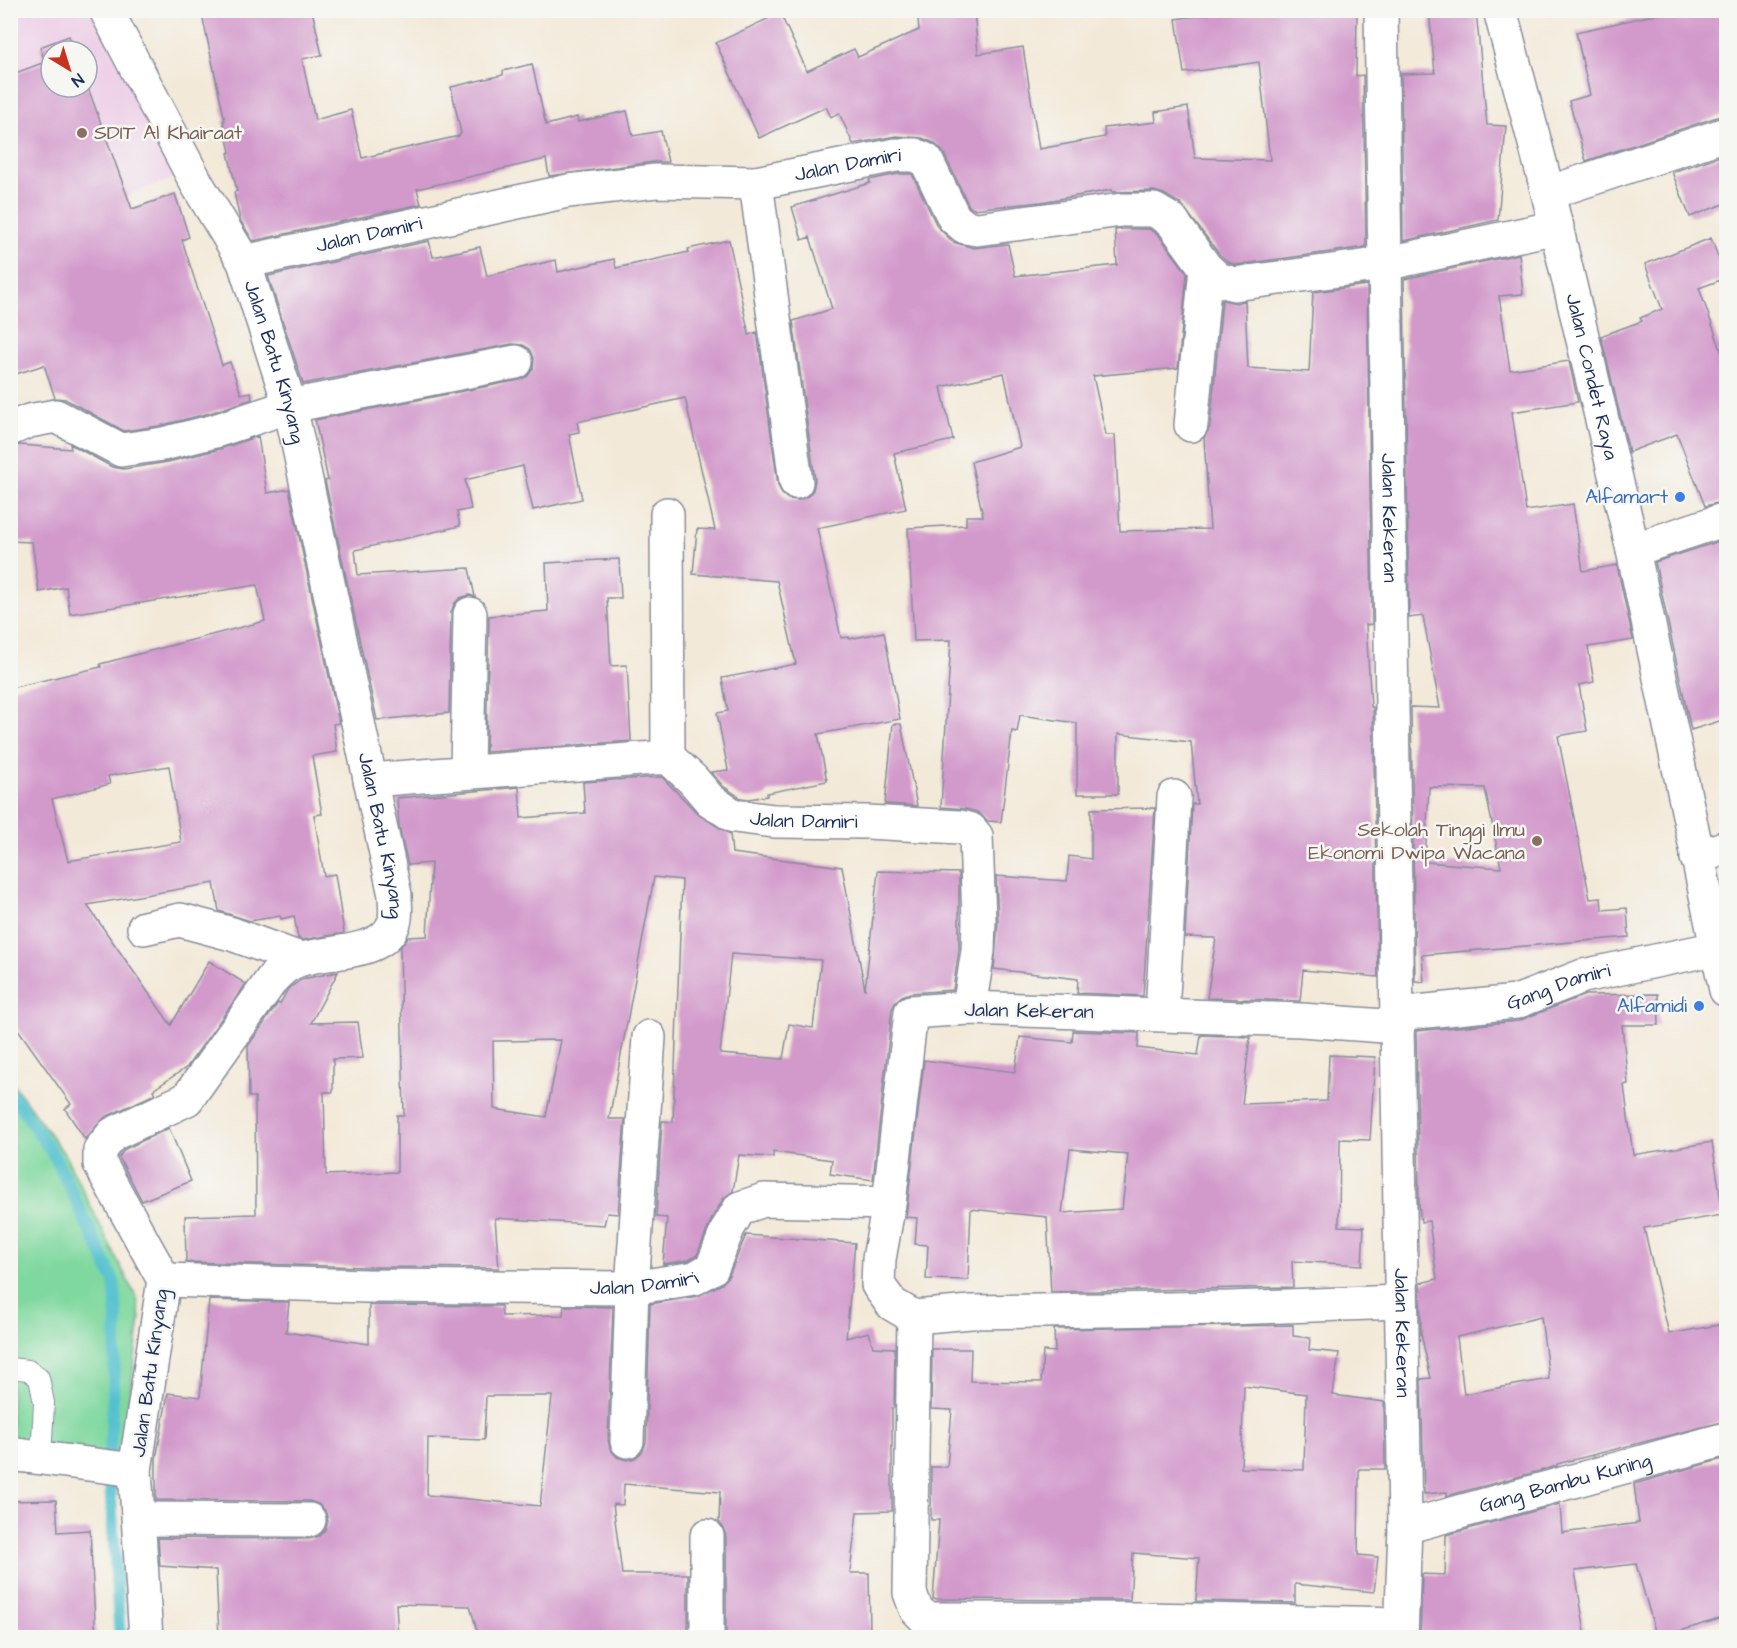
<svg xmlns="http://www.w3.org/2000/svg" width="1737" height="1648" font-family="'Architects Daughter',sans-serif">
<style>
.built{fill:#eed0e7;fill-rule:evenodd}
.green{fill:#7fd89e;stroke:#4d847e;stroke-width:1.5}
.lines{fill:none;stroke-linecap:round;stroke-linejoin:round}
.stream{stroke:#55c1cf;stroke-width:12}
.building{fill:#d299cb;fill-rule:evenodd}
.service-casing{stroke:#878c9b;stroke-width:22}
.minor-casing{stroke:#878c9b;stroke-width:36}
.tertiary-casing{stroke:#878c9b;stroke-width:36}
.service{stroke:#fff;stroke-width:20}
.minor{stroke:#fff;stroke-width:33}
.tertiary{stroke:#fff;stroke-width:33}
.education-dot{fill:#8d6e63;stroke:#f6f6f2;stroke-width:2}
.shop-dot{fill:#3f7fe0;stroke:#f6f6f2;stroke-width:2}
.labels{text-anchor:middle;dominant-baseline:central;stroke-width:5;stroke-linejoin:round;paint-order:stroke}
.education-label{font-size:20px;fill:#785e54;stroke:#f6f6f2;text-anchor:start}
.street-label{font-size:20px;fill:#1b2f5e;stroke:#f6f6f2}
.shop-label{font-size:20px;fill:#366cbe;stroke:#f6f6f2;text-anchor:end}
</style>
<rect width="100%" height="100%" fill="#f6f6f2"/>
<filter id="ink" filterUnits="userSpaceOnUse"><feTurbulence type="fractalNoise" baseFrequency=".0167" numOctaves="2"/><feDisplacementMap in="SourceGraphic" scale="12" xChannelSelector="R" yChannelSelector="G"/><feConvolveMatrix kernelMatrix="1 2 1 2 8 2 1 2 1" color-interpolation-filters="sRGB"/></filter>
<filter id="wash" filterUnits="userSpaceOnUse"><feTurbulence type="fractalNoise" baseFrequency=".008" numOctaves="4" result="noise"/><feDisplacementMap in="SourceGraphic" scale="24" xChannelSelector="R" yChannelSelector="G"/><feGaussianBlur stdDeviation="1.35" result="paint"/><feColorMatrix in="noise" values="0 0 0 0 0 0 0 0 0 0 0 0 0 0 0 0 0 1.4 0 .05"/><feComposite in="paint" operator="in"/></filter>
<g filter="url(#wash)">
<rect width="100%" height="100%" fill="#f3e9d8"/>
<!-- built -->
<path class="built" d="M11 11H96L175 178 11 238ZM51 51H87V87H51Z"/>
<!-- green -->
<polygon class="green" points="11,1081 65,1155 137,1299 140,1319 119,1474 11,1469"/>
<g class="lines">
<!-- stream -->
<polyline class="stream" points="10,1091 55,1157 114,1281 117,1318 109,1468 120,1638"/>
</g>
<g id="blocks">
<!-- building -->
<g class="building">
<polygon points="201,10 312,10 322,55 302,59 315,120 351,110 362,158 459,136 461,133 451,87 503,75 503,71 532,64 546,125 577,117 578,122 627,111 633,136 661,131 668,162 654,162 549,176 546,159 417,189 421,204 253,241 240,220 234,192 237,191 228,153 230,152 223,121 225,121"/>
<polygon points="917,10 974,10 978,54 1023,47 1039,149 1105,137 1104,128 1156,122 1155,112 1188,107 1195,158 1270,160 1259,62 1184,73 1176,19 1234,10 1357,10 1356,76 1363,75 1366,247 1236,265 1228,262 1220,255 1181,204 1164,194 1154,191 1112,192 1112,190 1041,202 973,209 969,206 943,152 934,143 922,138 896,136 853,144 839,113 831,117 826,107 759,138 716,43 780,13 807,71 854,49 858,57 919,30"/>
<polygon points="1429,10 1476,10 1487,125 1506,126 1498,220 1403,241 1401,74 1435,73"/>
<polygon points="1676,10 1720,10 1726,49 1726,116 1720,116 1586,161 1569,101 1590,95 1576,32"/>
<polygon points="69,36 75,51 51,51 51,87 87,87 87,85 132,209 175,194 189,237 182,240 222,365 230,362 241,394 251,392 252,399 210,413 159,426 124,431 65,399 55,398 44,365 10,376 10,75 45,62 40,47"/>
<polygon points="1726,154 1726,203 1690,217 1672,172"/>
<polygon points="898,174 912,174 937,226 953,242 974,248 1008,244 1015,276 1117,265 1115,230 1123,229 1149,229 1158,234 1187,273 1178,368 1093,376 1106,435 1115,435 1120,531 1210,529 1204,438 1210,427 1222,300 1236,303 1245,301 1248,368 1309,372 1313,292 1367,285 1372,624 1366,625 1371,707 1373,707 1378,977 1303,970 1300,1001 1207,998 1216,938 1185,937 1192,804 1197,804 1191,742 1118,734 1118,794 1077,794 1077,723 1020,715 1017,732 1012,731 1001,822 988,821 977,812 965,809 941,807 951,640 914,641 908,528 966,525 966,516 983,516 971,462 1020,447 1004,373 941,387 953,440 894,453 906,509 817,528 841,638 849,637 849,639 884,632 900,719 818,734 827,781 767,793 767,796 749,799 741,798 723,786 711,772 728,770 717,713 728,711 722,678 796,664 777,581 693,574 697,529 715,530 685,398 577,422 579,432 569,434 582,499 533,510 523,466 465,480 471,509 457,512 460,526 355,550 358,575 469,568 475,597 470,595 460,598 454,604 451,613 449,713 377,720 325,481 328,480 315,420 520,380 528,376 533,369 534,358 530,349 523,345 512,344 303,384 268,276 429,241 433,257 480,247 487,276 556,260 558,272 614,259 616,268 689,252 688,249 729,240 749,335 757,332 778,485 782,494 788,499 799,500 808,496 813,490 815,480 793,321 832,309 810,237 802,240 792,207 870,183 869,180"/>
<polygon points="1711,238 1726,278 1699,288 1726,364 1726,501 1705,506 1677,434 1629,452 1601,336 1642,321 1640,318 1662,309 1645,264"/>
<path d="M1519 254 1523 294 1499 296 1510 370 1569 361 1578 402 1512 412 1526 511 1573 504 1583 571 1617 565 1633 640 1588 647 1594 682 1579 685 1587 731 1558 736 1590 899 1601 898 1602 910 1627 908 1629 937 1422 955 1424 982 1415 981 1411 707 1440 708 1423 616 1409 618 1404 279ZM1429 787 1485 788 1501 868 1425 862Z"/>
<path d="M258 436 267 493 289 489 339 723 333 724 337 752 312 756 322 814 314 815 324 876 335 874 344 933 302 940 298 938 294 916 281 919 280 916 250 921 219 911 214 883 87 905 171 1025 209 961 246 984 187 1067 153 1090 155 1094 105 1117 85 1139 65 1109 71 1104 10 1018V688L101 667 100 664 265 621 257 585 70 614 66 587 39 592 32 542 10 541V447L20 445 71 449 70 444 112 467 124 469 168 462 220 449ZM169 766 181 842 68 861 52 799 110 784 108 776Z"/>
<polygon points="1726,539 1726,719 1691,730 1655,562"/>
<polygon points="619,559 621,598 607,598 611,666 627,665 631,741 486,752 489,616 548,611 546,563"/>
<polygon points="893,724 901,724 917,806 885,804"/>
<path d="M662 777 699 815 730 834 732 853 842 867 865 990 878 871 959 873V949L953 990 910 993 902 996 896 1001 892 1009 873 1180 830 1174 832 1160 773 1152V1157L739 1155 733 1191 724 1198 712 1218 697 1255 689 1260 663 1264 667 1218 656 1217 662 1121 673 1122 682 880 654 877 609 1119H625L618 1214 607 1213 604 1225 495 1218 499 1268 367 1267 186 1262 185 1216 256 1214 255 1097H249L248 1046 278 1003 280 1004 288 989 302 979 338 972 311 1023 358 1022 363 1058 333 1059V1092H324L326 1175 397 1172V1115H404L400 948 408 937 427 936 431 863 408 865 399 826 397 798 519 787 521 818 585 813 583 782ZM731 954 821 960 813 1028 789 1024 783 1059 720 1054ZM561 1040 546 1117 494 1109 493 1041Z"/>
<polygon points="1155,808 1143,996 1077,993 1078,979 994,969 998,922 996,876 1067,881 1069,856 1091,859 1091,809"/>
<path d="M1658 994 1659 1025H1622L1628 1084 1624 1085 1633 1155 1712 1142 1723 1215 1644 1228 1669 1334 1724 1324 1726 1340V1421L1557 1464V1466L1447 1496V1492L1424 1494 1421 1379 1431 1378 1421 1334 1420 1283 1437 1279 1429 1221 1421 1222 1419 1204 1416 1031 1518 1021 1585 995ZM1541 1317 1549 1379 1464 1394 1457 1337Z"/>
<path d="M1073 1031 1139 1033 1138 1048 1198 1055 1201 1035 1250 1037 1242 1104 1327 1101 1329 1055 1375 1057 1370 1140 1340 1139 1339 1226 1364 1227 1362 1265 1292 1261 1293 1287 1051 1292 1047 1217 971 1209 968 1280 926 1279 928 1245 915 1244 917 1218 906 1217 924 1060 1015 1072 1020 1037 1072 1042ZM1070 1149 1128 1154 1122 1209 1062 1213Z"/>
<polygon points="169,1128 191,1181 142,1201 119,1157 125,1149"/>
<path d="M746 1235 855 1243 846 1338 869 1332 873 1347 895 1348 894 1408H892V1511L857 1512 850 1573H869L870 1633 726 1637V1536L723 1527 719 1522 720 1492 624 1484 623 1505 613 1504 622 1574H688V1638H479L470 1606 396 1604 398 1638H219L216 1570 160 1566 158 1538 309 1539 319 1536 325 1530 328 1521 325 1510 318 1504 309 1501 156 1500V1459L168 1393 200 1397 209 1300 289 1302 286 1332 369 1344V1305L501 1306 502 1316 563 1315 564 1306 613 1307 608 1440 610 1449 617 1457 627 1460 635 1458 643 1451 646 1442 650 1304 698 1296 722 1284 729 1275ZM486 1396H552L540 1506 427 1495 428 1438 484 1440Z"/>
<path d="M1293 1325V1336L1310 1338 1309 1350 1339 1353 1333 1395 1384 1402 1385 1469H1359L1358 1555 1378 1557 1374 1592 1295 1584V1603L1196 1601 1199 1558 1133 1553 1130 1600 933 1599 939 1520H931V1467H947L952 1410 931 1409 932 1349H971L970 1381 1041 1382 1043 1351 1055 1352 1054 1329ZM1244 1386 1306 1394 1304 1470 1241 1468Z"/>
<polygon points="1726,1458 1726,1617 1657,1638 1636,1564 1575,1571 1586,1638 1420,1638 1422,1574 1445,1575 1446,1535 1560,1504 1562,1533 1639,1523 1634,1484"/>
<polygon points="56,1500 58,1532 90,1530 96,1638 10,1638 10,1501"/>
</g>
</g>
</g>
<g filter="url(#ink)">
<use href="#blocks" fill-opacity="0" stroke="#878c9b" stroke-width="1.5"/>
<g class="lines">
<defs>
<polyline id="service" points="10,1368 28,1370 39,1378 44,1403 41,1458"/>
<g id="minor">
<path id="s1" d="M106 10 197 184 244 262 290 406 395 895C395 904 397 915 394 923 383 956 327 950 299 960 288 963 281 970 273 978L187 1099 113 1134 100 1150V1164L164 1280 135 1470 146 1638"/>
<path id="s2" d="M1381 10 1405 1527 1401 1638"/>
<polyline points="756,183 796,482"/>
<polyline points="1548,193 1726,134"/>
<path id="s3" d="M244 262 568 191 656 181 756 183 896 155H915L926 160 954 218 965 227 977 229 1122 210H1154L1171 220 1206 268 1218 279 1234 284 1384 264 1557 227"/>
<polyline points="1191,425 1206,268"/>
<polyline points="10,429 29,421 56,416 121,450 163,444 215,431 290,406 516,362"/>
<polyline points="667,514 668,757"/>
<polyline points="1633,550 1726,519"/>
<polyline points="467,772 470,614"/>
<path id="s4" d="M370 780 668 757 693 780 710 800 734 816 774 821 867 822 960 827 971 830 976 836 979 921 978 951 969 1008"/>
<polyline points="1697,858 1726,847"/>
<polyline points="144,928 180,920 232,934 300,959"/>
<polyline points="1162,1014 1174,797"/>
<path id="s5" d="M1397 1014 1516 1002 1583 976 1718 948"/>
<polyline points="1398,1027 1301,1020 969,1008 911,1012 889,1203 879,1259 878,1285 892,1304 914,1317 971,1312 1228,1308 1401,1302"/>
<path id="s6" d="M164 1280 367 1286 632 1288 695 1278 712 1268 728 1228 740 1208 764 1200 889 1203"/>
<polyline points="914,1317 910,1593 916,1609 926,1619 1145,1619 1401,1624"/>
<polyline points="627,1441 632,1288 649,1037"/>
<polyline points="10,1454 135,1470"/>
<polyline points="139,1519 309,1520"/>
<path id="s7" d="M1405 1527 1726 1439"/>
<polyline points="707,1638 707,1536"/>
</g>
<g id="tertiary">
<path id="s8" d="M1500 10 1548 193 1633 550 1726 990"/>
</g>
</defs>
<!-- service casing -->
<use href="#service" class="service-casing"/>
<!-- minor casing -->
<use href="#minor" class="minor-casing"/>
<!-- tertiary casing -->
<use href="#tertiary" class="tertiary-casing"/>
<!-- service -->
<use href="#service" class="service"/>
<!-- minor -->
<use href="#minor" class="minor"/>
<!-- tertiary -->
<use href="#tertiary" class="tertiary"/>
</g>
</g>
<!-- markers -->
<g class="education-dot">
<circle cx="82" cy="133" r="6"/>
<circle cx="1537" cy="841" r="6"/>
</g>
<g class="shop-dot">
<circle cx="1680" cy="497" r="6"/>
<circle cx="1699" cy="1006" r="6"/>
</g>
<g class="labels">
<!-- education labels -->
<g class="education-label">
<text x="94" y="133">SDIT Al Khairaat</text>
<text x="1525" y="830" text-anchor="end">Sekolah Tinggi Ilmu<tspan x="1525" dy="23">Ekonomi Dwipa Wacana</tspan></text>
</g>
<!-- street labels -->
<g class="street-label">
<text stroke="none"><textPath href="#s3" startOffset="614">Jalan Damiri</textPath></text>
<text stroke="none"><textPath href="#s3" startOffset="128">Jalan Damiri</textPath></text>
<text stroke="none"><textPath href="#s1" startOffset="392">Jalan Batu Kinyang</textPath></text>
<text stroke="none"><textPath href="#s8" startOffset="378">Jalan Condet Raya</textPath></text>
<text stroke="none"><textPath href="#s2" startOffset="508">Jalan Kekeran</textPath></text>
<text stroke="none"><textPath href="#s4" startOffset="458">Jalan Damiri</textPath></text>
<text stroke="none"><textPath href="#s1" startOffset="878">Jalan Batu Kinyang</textPath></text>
<text stroke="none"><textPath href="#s5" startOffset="165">Gang Damiri</textPath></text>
<text transform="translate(1029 1011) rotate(1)">Jalan Kekeran</text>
<text stroke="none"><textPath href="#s6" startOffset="480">Jalan Damiri</textPath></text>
<text stroke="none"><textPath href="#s2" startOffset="1323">Jalan Kekeran</textPath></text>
<text transform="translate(150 1373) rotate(-82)">Jalan Batu Kinyang</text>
<text stroke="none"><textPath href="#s7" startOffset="166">Gang Bambu Kuning</textPath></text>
</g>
<!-- shop labels -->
<g class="shop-label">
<text x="1668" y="497">Alfamart</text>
<text x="1687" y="1006">Alfamidi</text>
</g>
</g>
<!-- margin -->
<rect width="1737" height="1648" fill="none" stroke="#f6f6f2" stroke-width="36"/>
<!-- north arrow -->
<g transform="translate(69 69) rotate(142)"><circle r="28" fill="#f6f6f2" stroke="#9ea6b7" stroke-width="1.5"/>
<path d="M0-4.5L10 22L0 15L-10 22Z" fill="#c8321e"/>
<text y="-9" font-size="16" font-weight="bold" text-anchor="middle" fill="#1b2f5e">N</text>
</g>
</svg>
